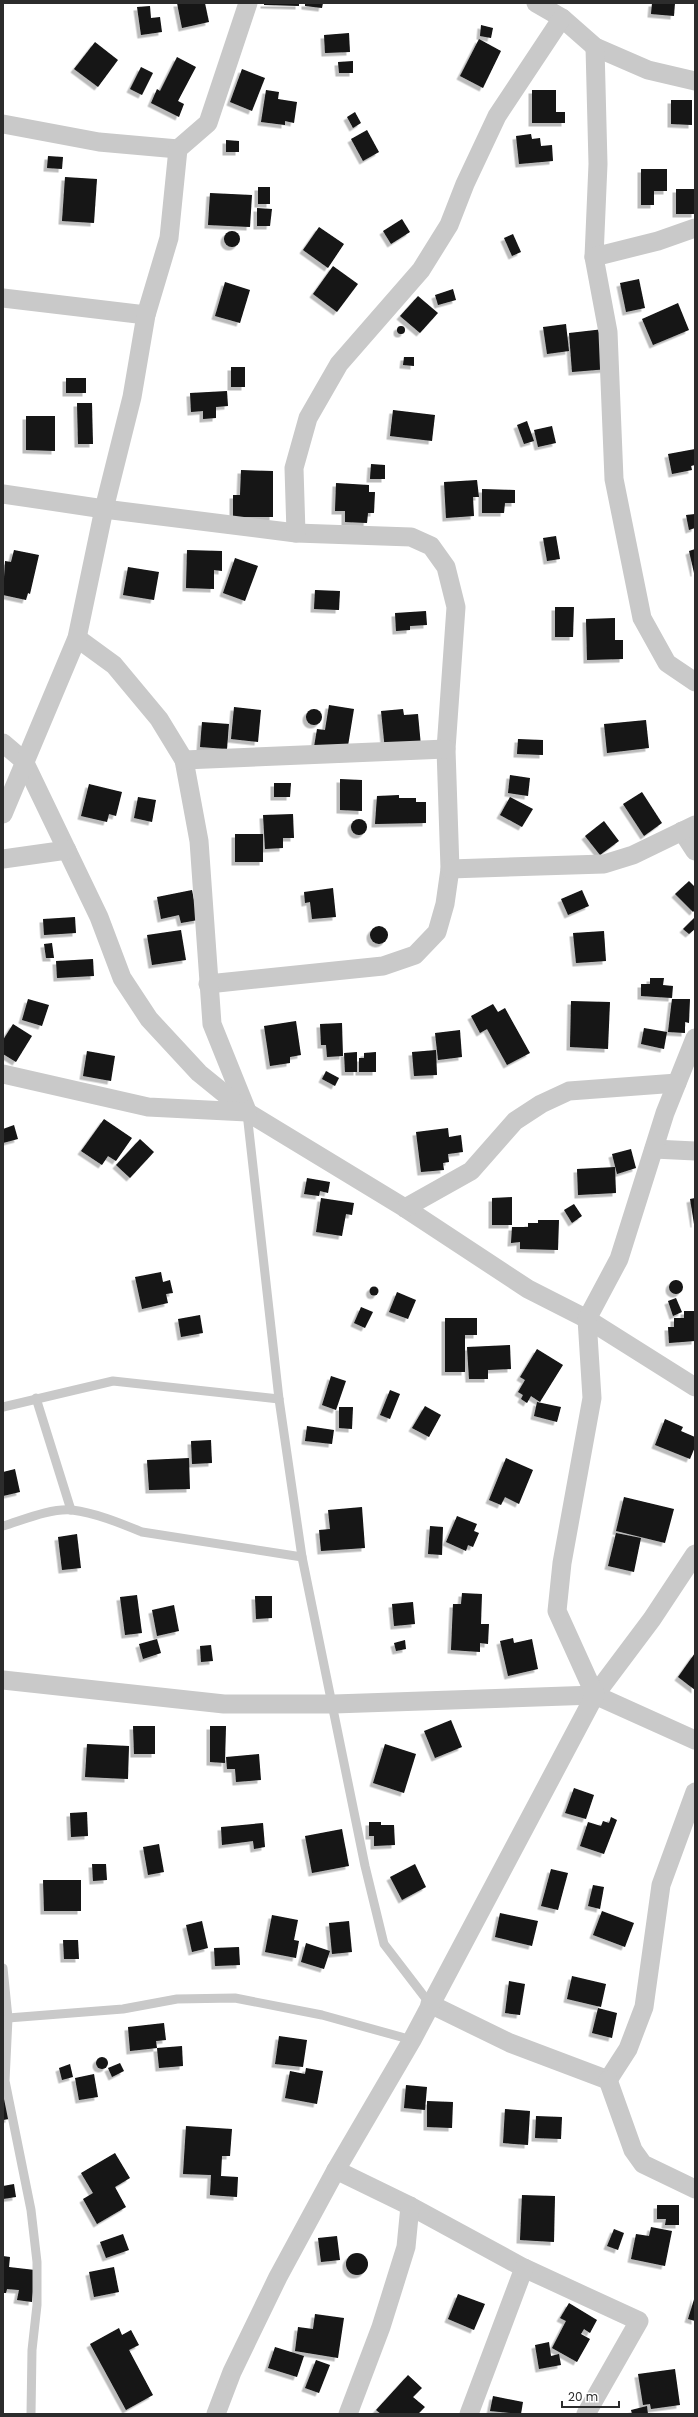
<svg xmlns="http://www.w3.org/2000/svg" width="698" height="2417" font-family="Poppins,sans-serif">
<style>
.building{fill:#131313;filter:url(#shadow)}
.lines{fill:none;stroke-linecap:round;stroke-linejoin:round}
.service{stroke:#c9c9c9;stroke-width:9}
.minor{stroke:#c9c9c9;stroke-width:19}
</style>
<defs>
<filter id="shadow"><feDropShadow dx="-3.5" dy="3.5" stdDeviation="0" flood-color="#0004"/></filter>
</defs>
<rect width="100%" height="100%" fill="#fff"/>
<!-- building -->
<g class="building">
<polygon points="177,3 205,3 209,22 182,28"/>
<polygon points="264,3 299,3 299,6 264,5"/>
<polygon points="305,3 323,3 322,8 305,6"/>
<polygon points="652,3 675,3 674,16 651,14"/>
<polygon points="150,6 151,18 160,17 162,32 141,35 137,7"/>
<polygon points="481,25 493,28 491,38 480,36"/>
<polygon points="349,33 350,52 325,53 324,35"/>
<polygon points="479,39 501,51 483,88 460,76"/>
<polygon points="95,42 118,60 98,87 74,69"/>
<polygon points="177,57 196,67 178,101 184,104 179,117 151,103 157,89 160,91"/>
<polygon points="353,61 353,73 339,73 338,62"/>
<polygon points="141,67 153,73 142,95 130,89"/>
<polygon points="242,69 265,78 252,111 230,102"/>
<polygon points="266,90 279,92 278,99 297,102 294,123 285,121 285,125 261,122"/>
<polygon points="532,90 556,90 556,112 565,112 565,123 532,123"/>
<polygon points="671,100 692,100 692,125 671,124"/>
<polygon points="355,112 361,123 353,128 347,117"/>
<polygon points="367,130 379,152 363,161 351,139"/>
<polygon points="531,134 532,139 540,138 541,146 552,145 553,161 519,164 516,136"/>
<polygon points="226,140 239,141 239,152 226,152"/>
<polygon points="48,156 63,157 62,169 47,168"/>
<polygon points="641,169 667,169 667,191 654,191 654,205 641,205"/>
<polygon points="65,177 97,179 94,223 62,221"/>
<rect x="258" y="187" width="12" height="17"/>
<rect x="676" y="189" width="19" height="25"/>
<polygon points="210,193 252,195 250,227 208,225"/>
<polygon points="257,208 272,209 270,226 257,226"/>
<polygon points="402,219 410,232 391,244 383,231"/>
<polygon points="319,227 344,244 328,268 303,250"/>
<circle cx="232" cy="239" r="8"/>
<polygon points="513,234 521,252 512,256 504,238"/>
<polygon points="333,266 358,284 337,312 313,294"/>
<polygon points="639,279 645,308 626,312 620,283"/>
<polygon points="225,282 250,290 240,323 215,316"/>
<polygon points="453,289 456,300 438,305 435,295"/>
<polygon points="418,296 438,313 420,333 400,316"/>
<polygon points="678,303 689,330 653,345 642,319"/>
<polygon points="566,324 569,351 547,354 543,327"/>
<circle cx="401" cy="330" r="4"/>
<polygon points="604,329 608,369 572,372 569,333"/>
<polygon points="404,357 414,357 414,366 403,365"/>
<rect x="231" y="367" width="14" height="20"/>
<rect x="66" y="378" width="20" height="15"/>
<polygon points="227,391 228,406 216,407 216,418 203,419 203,411 191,412 190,393"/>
<polygon points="77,403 92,403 93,444 78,444"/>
<polygon points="393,410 435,415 432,441 390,436"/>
<polygon points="26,416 55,416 55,451 26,450"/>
<polygon points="527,421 534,441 524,444 517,425"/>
<polygon points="552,426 556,443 538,447 534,430"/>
<polygon points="695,449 695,465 691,466 692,470 672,474 668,454"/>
<polygon points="371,464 385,465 385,479 370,479"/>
<polygon points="241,470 273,471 273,517 233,517 233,495 240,495"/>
<polygon points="477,480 479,497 473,497 474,516 446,518 444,482"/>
<polygon points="336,483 369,485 369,492 375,492 374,513 368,513 367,523 345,522 345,511 335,511"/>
<polygon points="482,489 515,490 515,503 505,503 504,513 482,513"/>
<polygon points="695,514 695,528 689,530 686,515"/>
<polygon points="556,536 560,559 547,561 543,538"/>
<polygon points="695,549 695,573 694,573 689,551"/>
<polygon points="14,550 39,555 30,594 28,593 26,600 3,595 5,561 11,562"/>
<polygon points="187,550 222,551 222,571 214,570 214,589 186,588"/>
<polygon points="235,558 258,566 245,601 223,593"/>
<polygon points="128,567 159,572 154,600 123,595"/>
<polygon points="315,590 340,591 339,610 314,609"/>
<polygon points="555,607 574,607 573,637 555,637"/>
<polygon points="426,611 427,625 410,626 410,630 396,631 395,613"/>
<polygon points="615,618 615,640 623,640 623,659 587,660 586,619"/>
<polygon points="329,705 354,709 347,752 314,747 317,729 325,730"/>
<polygon points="234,707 261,710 258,742 231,739"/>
<circle cx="314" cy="717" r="8"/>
<polygon points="403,709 404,715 418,714 421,746 385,750 381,711"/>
<polygon points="646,720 649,748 607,753 604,724"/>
<polygon points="202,722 229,724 227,749 200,747"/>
<polygon points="518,739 543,740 543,755 517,754"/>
<polygon points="510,775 530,778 528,796 508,793"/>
<polygon points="340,779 362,780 362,811 340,810"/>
<polygon points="274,783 291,783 290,797 274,797"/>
<polygon points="89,784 122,792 116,816 109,814 107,822 81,816"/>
<polygon points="642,792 662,823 644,836 623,804"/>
<polygon points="399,795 399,798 416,798 416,802 426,802 426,823 375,824 377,796"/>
<polygon points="138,797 156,800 152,822 134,818"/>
<polygon points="510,797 533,809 522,827 500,815"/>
<polygon points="293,814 294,838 283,838 283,848 265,849 263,815"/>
<circle cx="359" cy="827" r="8"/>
<polygon points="604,821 619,841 600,855 585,836"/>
<rect x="235" y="834" width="28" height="28"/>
<polygon points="689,881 695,887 695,910 693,912 675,894"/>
<polygon points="333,888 336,917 312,919 310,902 305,903 304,892"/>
<polygon points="192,890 198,920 181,923 179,915 161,919 157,897"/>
<polygon points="582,890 589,906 568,915 561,899"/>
<polygon points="75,917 76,933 44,935 43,919"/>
<polygon points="695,917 695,929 689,934 683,929"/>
<circle cx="379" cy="935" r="9"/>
<polygon points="181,930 186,960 152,965 147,935"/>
<polygon points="604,931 606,961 576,963 573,933"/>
<polygon points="52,943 54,958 46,958 44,944"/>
<polygon points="93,959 94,976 57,978 56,961"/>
<polygon points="650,978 664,978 663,985 673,986 672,998 641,996 641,984 650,984"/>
<polygon points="28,999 49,1005 42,1026 22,1020"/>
<polygon points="672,999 690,999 689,1023 685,1022 685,1033 668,1032"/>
<polygon points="571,1001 610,1002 608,1049 570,1047"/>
<polygon points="493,1004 498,1012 505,1008 530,1053 507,1065 487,1029 480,1033 471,1016"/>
<polygon points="296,1021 301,1055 290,1057 290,1063 270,1066 264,1026"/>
<polygon points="342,1023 343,1056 327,1057 326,1045 321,1045 320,1024"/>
<polygon points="13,1024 32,1036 16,1062 3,1054 3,1040"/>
<polygon points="644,1028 667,1032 664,1049 641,1044"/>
<polygon points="460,1030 462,1057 438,1060 435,1033"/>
<polygon points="436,1050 437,1075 414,1076 412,1052"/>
<polygon points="87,1051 115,1056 111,1081 83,1076"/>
<polygon points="357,1052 357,1072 345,1072 344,1053"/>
<polygon points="376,1052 376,1072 359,1072 359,1058 364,1058 364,1053"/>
<polygon points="326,1071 339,1078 335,1086 322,1079"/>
<polygon points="104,1119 132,1138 116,1161 108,1156 102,1165 81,1151"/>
<polygon points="14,1125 18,1139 3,1143 3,1129"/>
<polygon points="448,1128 449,1137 461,1135 463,1152 448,1154 449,1162 443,1163 444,1170 421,1172 416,1132"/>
<polygon points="140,1139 154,1152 130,1178 116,1165"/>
<polygon points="631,1149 636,1168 617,1174 612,1154"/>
<polygon points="615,1167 616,1193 578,1195 577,1169"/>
<polygon points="307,1178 330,1182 328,1193 320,1191 319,1196 304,1194"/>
<polygon points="512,1197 512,1225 492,1225 492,1198"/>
<polygon points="321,1198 354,1203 352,1215 346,1214 342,1236 316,1232"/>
<polygon points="695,1198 695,1224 694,1224 690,1199"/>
<polygon points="574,1204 582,1216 572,1223 564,1210"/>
<polygon points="538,1220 559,1220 558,1250 520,1249 520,1242 511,1243 512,1227 528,1227 528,1223 538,1223"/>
<polygon points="161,1272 163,1282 170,1280 173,1293 166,1294 168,1303 142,1309 135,1277"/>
<circle cx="676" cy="1287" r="7"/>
<circle cx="374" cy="1291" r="4.5"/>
<polygon points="397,1292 416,1300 408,1319 389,1312"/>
<polygon points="676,1298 682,1312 673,1316 668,1301"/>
<polygon points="361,1307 373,1312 365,1328 354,1323"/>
<polygon points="684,1311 695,1311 695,1341 669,1343 668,1327 674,1327 674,1318 684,1318"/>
<polygon points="200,1315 203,1333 181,1337 178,1319"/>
<polygon points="445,1318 477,1318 477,1335 465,1335 465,1372 445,1372"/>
<polygon points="510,1345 511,1369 488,1370 488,1379 469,1379 467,1347"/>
<polygon points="537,1349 563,1365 540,1402 531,1396 527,1403 521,1399 523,1395 518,1392 525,1380 520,1377"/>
<polygon points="331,1376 346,1381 336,1410 322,1405"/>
<polygon points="390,1390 400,1394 390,1419 380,1415"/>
<polygon points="537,1402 561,1407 557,1422 534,1416"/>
<polygon points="425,1406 441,1415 429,1437 412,1428"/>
<polygon points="339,1407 353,1407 352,1429 339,1428"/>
<polygon points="665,1419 683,1427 681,1431 695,1437 695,1447 690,1459 655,1445"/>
<polygon points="307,1426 334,1430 332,1444 305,1441"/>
<polygon points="211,1440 212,1463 192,1464 191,1441"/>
<polygon points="189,1458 190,1489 149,1490 147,1460"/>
<polygon points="506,1458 533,1470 519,1504 505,1497 501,1505 489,1500"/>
<polygon points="15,1469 20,1492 3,1496 3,1472"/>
<polygon points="624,1497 674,1509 665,1543 616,1531"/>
<polygon points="362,1507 365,1548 321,1551 319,1530 330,1529 328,1510"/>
<polygon points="457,1516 477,1524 474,1531 479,1533 473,1547 468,1545 466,1551 446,1542"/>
<polygon points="430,1526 443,1527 442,1555 428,1554"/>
<polygon points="616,1533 641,1538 634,1572 608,1566"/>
<polygon points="77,1534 81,1568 62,1570 58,1537"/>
<polygon points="462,1593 482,1594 481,1624 489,1624 488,1644 480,1643 480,1652 451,1650 453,1604 461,1604"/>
<polygon points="137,1595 142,1633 125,1635 120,1597"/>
<polygon points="255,1596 272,1596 272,1618 256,1619"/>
<polygon points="413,1602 415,1624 394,1626 392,1604"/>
<polygon points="174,1605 179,1631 157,1636 152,1610"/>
<polygon points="513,1638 514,1643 532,1639 538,1669 508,1676 500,1641"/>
<polygon points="157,1639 161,1653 143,1659 139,1644"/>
<polygon points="405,1640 406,1649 396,1651 394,1643"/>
<polygon points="211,1645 213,1661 201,1662 200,1646"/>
<polygon points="695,1653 695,1690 678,1677"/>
<polygon points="451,1720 462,1747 435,1758 424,1731"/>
<polygon points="133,1726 155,1726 155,1754 134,1754"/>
<polygon points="210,1726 226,1726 225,1763 210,1762"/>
<polygon points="87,1744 129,1746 128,1779 85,1777"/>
<polygon points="385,1744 416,1754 404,1793 373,1783"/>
<polygon points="259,1754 261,1780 236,1782 235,1769 227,1769 226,1757"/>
<polygon points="574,1788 594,1795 586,1819 565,1813"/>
<polygon points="87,1812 88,1836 71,1837 70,1813"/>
<polygon points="611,1817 617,1820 604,1854 580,1846 588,1822 601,1826 603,1821 609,1823"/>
<polygon points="369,1822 381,1822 381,1825 394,1825 395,1845 374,1846 374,1836 369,1836"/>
<polygon points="263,1823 265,1847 254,1849 253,1841 222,1845 221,1827"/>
<polygon points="342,1829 349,1866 312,1873 305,1836"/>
<polygon points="159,1844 164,1872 148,1875 143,1847"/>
<polygon points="92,1864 106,1864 107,1880 93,1881"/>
<polygon points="415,1864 426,1887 402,1900 390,1877"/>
<polygon points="551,1869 568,1873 558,1910 541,1906"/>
<polygon points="43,1880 81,1880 81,1911 44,1911"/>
<polygon points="593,1885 604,1887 600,1909 588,1906"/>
<polygon points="602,1911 634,1923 625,1947 593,1935"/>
<polygon points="500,1913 538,1921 532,1946 495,1937"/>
<polygon points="272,1915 298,1920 294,1940 299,1941 296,1958 265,1952"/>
<polygon points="202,1921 208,1948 192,1952 186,1925"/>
<polygon points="349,1921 352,1952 332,1954 329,1923"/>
<polygon points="63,1940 78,1940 79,1959 64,1959"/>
<polygon points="306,1943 330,1951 324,1969 301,1962"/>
<polygon points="239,1947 240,1965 215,1966 214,1948"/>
<polygon points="572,1976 606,1984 601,2007 567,1999"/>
<polygon points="509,1981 525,1984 520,2015 505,2013"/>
<polygon points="598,2008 617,2013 612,2038 592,2033"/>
<polygon points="164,2023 166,2040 156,2041 157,2048 130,2051 128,2027"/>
<polygon points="279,2036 307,2040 303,2067 275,2064"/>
<polygon points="182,2046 183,2066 159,2068 157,2048"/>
<circle cx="102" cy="2063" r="6"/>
<polygon points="120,2063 124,2071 112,2077 108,2068"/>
<polygon points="70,2064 73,2077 62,2080 59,2068"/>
<polygon points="306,2068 323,2071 317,2104 285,2098 290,2071 305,2074"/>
<polygon points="94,2074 98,2097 79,2100 75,2078"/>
<polygon points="406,2085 427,2087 425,2110 404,2108"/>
<polygon points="3,2091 9,2119 3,2120"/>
<polygon points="427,2101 453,2102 452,2128 427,2127"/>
<polygon points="505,2109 530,2111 528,2145 503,2143"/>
<polygon points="536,2116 562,2117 561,2139 535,2138"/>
<polygon points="186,2126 232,2129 230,2156 222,2156 221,2176 238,2177 237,2197 210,2195 211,2175 183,2174"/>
<polygon points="115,2153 130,2178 115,2187 126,2207 97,2224 83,2199 93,2193 81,2173"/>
<polygon points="14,2184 16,2197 3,2199 3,2186"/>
<polygon points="522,2195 555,2196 554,2242 520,2240"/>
<polygon points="657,2205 679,2205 679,2225 665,2225 666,2219 657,2219"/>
<polygon points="651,2227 672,2231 665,2266 631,2259 636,2234 649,2236"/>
<polygon points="614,2229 624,2233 618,2250 607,2246"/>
<polygon points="123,2234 129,2250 106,2258 100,2242"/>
<polygon points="337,2236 340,2260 321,2262 318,2238"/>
<circle cx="357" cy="2264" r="11"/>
<polygon points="3,2256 10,2257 9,2267 35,2270 32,2302 17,2300 19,2290 7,2289 6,2293 3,2293"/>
<polygon points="114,2267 119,2292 94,2297 89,2272"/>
<polygon points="458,2294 485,2304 474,2330 448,2319"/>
<polygon points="695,2296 695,2321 688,2319"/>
<polygon points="569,2303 597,2320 590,2333 584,2329 581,2334 590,2339 577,2362 552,2348 566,2321 560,2318"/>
<polygon points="315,2314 344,2318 338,2358 295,2351 298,2327 313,2329"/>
<polygon points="119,2328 122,2335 131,2330 139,2345 129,2350 153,2395 126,2410 90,2344"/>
<polygon points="549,2342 551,2356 559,2354 561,2365 539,2369 535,2345"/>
<polygon points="275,2347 304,2356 297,2377 268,2368"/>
<polygon points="316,2360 330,2365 319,2393 305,2388"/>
<polygon points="675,2369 680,2405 651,2409 650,2404 643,2405 638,2374"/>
<polygon points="408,2375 422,2388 413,2397 425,2407 418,2414 381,2414 376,2410"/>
<polygon points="493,2396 523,2402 521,2414 490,2411"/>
<polygon points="647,2406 648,2414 632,2414 631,2410"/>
</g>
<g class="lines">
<!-- service -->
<g class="service">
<polyline points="247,1113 279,1399 302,1557 365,1866 384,1944 430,2004"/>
<polyline points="36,1398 71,1510"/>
<polyline points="3,1407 113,1381 279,1399"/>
<path d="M3 1526C23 1520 50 1508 72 1510 96 1513 120 1523 142 1532L302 1557"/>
<polyline points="3,1968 8,2018 5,2081 31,2210 37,2262 37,2305 32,2350 31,2414"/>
<polyline points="8,2018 123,2009 177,1999 235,1998 322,2015 412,2040"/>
</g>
<!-- minor -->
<g class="minor">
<polyline points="536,3 562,18 595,47 648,70 695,81"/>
<polyline points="595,47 598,164 594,257 608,332 614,479 642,618 667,663 695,682"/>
<polyline points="3,124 99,142 178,149"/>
<polyline points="594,257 658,241 695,228"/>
<polyline points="3,298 146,315"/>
<polyline points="3,494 104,509 296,533 411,537 431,546 446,567 456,607 446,749 450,869 445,904 437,932 415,955 383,966 208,984"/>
<polyline points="296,533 294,468 308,418 339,364 421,270 449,225 465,184 497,116 562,18"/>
<polyline points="77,638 114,665 159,719 184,760 199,841 212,1024 247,1111"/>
<polyline points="3,743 24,761 99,917 122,978 149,1019 199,1073 247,1112 405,1208 528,1289 587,1319 695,1387"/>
<polyline points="184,760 446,749"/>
<polyline points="3,814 77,638 104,509 132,397 146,315 169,238 178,149 208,123 248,3"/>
<polyline points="682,831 695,851"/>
<polyline points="3,859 67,850"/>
<polyline points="450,869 604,864 633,855 695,825"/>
<polyline points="3,1074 148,1107 247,1112"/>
<polyline points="654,1149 695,1151"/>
<polyline points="405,1208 471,1171 515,1121 541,1104 569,1091 677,1083"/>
<polyline points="3,1680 224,1704 334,1704 595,1695 652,1619 695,1554"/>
<polyline points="595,1695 695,1740"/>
<polyline points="430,2004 510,2043 608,2080"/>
<polyline points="608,2080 628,2049 644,2007 661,1885 695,1792"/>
<polyline points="608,2080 633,2150 643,2164 695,2189"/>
<polyline points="336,2170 410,2206 524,2268 639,2321 586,2414"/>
<polyline points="216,2414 232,2372 278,2277 336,2170 412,2040 595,1695 557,1611 562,1563 592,1398 587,1319 619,1259 665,1113 695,1038"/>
<polyline points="348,2414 381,2327 406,2247 410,2206"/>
<polyline points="469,2414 524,2268"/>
</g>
</g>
<!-- border -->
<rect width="698" height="2417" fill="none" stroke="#2c2c2c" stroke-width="8"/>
<!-- scale -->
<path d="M562 2401v6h57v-6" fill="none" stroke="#2c2c2c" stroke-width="2"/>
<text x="568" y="2401" font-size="12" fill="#2c2c2c" stroke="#ffffff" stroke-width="3" paint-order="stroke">20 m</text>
</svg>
